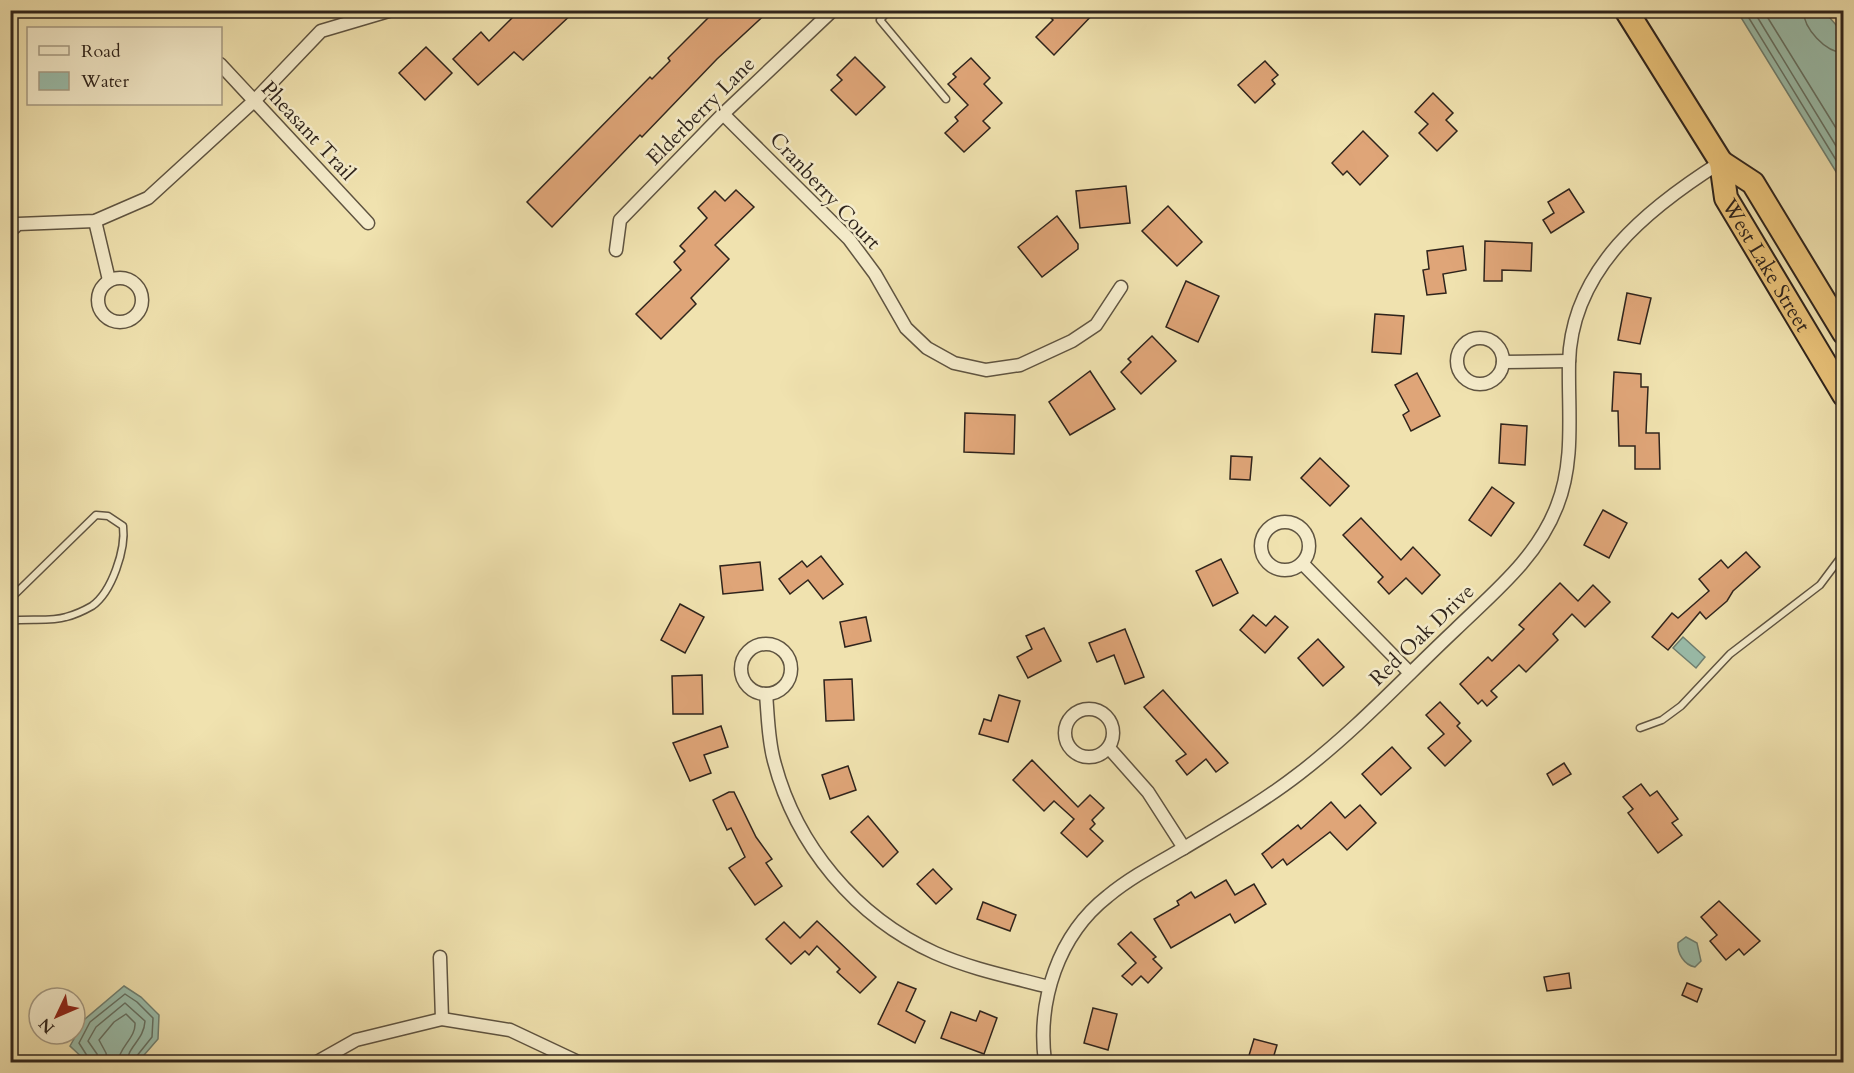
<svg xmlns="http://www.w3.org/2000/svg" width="1854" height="1073" font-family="Cardo,serif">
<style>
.water{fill:#9abeac;stroke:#6f8072;stroke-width:1.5}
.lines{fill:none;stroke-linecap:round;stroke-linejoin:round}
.shore{stroke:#647164;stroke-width:1.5}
.building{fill:#dfa578;stroke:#2f241c;stroke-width:1.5}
.lane-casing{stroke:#5f5441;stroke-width:9}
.street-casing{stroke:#5f5441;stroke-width:15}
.highway-casing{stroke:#2f241c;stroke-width:26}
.lane{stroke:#f5eccb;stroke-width:6}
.street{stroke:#f5eccb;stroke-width:12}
.highway{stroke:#e8c178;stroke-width:22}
.labels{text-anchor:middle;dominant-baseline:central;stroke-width:5;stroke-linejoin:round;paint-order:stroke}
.street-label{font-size:21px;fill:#2f241c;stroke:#f5eccb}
</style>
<rect width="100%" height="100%" fill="#f0e2af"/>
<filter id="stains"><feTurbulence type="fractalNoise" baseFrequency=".00333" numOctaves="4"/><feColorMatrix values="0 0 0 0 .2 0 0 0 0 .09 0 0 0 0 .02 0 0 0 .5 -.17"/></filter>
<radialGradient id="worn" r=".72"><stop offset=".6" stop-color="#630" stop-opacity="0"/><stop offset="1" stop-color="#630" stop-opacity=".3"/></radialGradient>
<!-- water -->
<g class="water">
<polygon points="1737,11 1824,11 1843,33 1843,183"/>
<polygon points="1683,637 1705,657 1696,668 1673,648"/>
<path d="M1686 937 1697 943 1701 961 1695 967C1684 965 1677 953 1678 943Z"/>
<polygon points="124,986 141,997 159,1015 158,1039 138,1062 87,1062 70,1046 85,1019"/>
</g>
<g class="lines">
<!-- shore -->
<g class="shore">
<polyline points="1744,10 1844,173"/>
<polyline points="1753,10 1844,159"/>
<polyline points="1763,10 1844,141"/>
<path d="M1803 10C1804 29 1825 52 1844 53"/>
<polyline points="91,1062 79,1043 90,1022 125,994 137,1002 153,1018 152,1037 136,1057 135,1062"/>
<path d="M99 1062 97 1054 88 1041 96 1027 125 1003 145 1021C144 1040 128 1046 127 1062"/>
<path d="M108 1062 106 1053 99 1040 114 1022 126 1014 135 1023C136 1038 119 1047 118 1062"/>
</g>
</g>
<!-- building -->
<g class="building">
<polygon points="520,10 576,10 523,60 514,52 478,85 453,59 481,32 489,41"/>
<polygon points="716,10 770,10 717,59 642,137 640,135 552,227 527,202 650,77 652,79 670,61 668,58"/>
<polygon points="1043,10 1097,10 1054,55 1036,37 1053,20"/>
<polygon points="426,47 452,73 425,100 399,73"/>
<polygon points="855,57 885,87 856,115 831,90 842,80 837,75"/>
<polygon points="971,58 990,78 984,84 1002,103 983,121 990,128 964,152 945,133 958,121 955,117 968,105 948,84 956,77 953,74"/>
<polygon points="1265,61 1278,75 1272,80 1275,84 1255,103 1238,85"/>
<polygon points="1433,93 1453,113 1446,120 1457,131 1437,151 1419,133 1428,124 1415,112"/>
<polygon points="1363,131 1388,156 1360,185 1347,171 1343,175 1332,163"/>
<polygon points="1126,186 1130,223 1080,228 1076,191"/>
<polygon points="1569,189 1584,212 1551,233 1543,220 1554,213 1548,202"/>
<polygon points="736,190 754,207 715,245 729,259 691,298 696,304 661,339 636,314 681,270 674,262 685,251 680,246 707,218 698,208 715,191 725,201"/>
<polygon points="1168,206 1202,242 1177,266 1142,231"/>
<polygon points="1057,216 1078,244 1078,249 1042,277 1018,247"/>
<polygon points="1485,241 1532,243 1531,271 1502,270 1502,281 1484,281"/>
<polygon points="1463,246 1466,270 1443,274 1446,293 1427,295 1423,270 1429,269 1427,251"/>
<polygon points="1186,281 1219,296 1198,342 1166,327"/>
<polygon points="1627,293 1651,298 1640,344 1618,340"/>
<polygon points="1375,314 1404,316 1401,354 1372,352"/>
<polygon points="1152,336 1176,361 1141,394 1121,372 1131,362 1128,359"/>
<polygon points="1090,371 1115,409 1070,435 1049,402"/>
<polygon points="1614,372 1641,374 1641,387 1648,387 1646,433 1659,433 1660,469 1635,469 1635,446 1619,446 1618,411 1612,411"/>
<polygon points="1417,373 1440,416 1411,431 1403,415 1409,411 1395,385"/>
<polygon points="965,413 1015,415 1014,454 964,452"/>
<polygon points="1501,424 1527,426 1525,465 1499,463"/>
<polygon points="1231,456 1252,457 1250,480 1230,479"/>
<polygon points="1320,458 1349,486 1330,506 1301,478"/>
<polygon points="1492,487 1514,503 1491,536 1469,520"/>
<polygon points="1603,510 1627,523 1609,558 1584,545"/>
<polygon points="1361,518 1401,560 1413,547 1440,575 1422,594 1406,578 1389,594 1378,582 1383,577 1343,535"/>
<polygon points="1746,552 1760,567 1733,591 1727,601 1706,619 1700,612 1668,650 1652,637 1672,613 1678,618 1709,591 1699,579 1721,560 1728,568"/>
<polygon points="821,556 843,584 823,599 808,580 790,594 779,579 802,561 807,567"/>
<polygon points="1221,559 1238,593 1213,606 1196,571"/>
<polygon points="760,562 763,590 723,594 720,566"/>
<polygon points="1560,583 1578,601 1593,585 1610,602 1585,627 1572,614 1553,634 1558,640 1526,672 1519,665 1491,691 1497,697 1487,706 1482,700 1478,704 1460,684 1488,657 1492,661 1524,629 1519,625"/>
<polygon points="680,604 704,617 685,653 661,640"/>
<polygon points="1253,615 1266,626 1275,616 1288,627 1265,653 1240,630"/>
<polygon points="866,617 871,641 845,647 840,622"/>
<polygon points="1044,628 1061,661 1028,678 1017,657 1032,649 1026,636"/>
<polygon points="1125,629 1144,677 1125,684 1114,655 1097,662 1089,643"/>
<polygon points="1318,639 1344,667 1323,686 1298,658"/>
<polygon points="702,675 703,714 673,714 672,676"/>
<polygon points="852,679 854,720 826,721 824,680"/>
<polygon points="1163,690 1228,763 1216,772 1206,759 1187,775 1176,761 1186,754 1144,707"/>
<polygon points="999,695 1020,701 1008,742 979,734 984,719 991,721"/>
<polygon points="1440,702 1460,723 1457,726 1471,741 1445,766 1428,748 1444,734 1426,715"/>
<polygon points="721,726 728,747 704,755 711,773 690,781 673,743"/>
<polygon points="1392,747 1411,768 1381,795 1362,774"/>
<polygon points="1032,760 1078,807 1090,795 1104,808 1092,820 1095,824 1090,829 1103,841 1087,857 1061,833 1074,819 1054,801 1044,811 1013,780"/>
<polygon points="1564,763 1571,774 1553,785 1547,774"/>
<polygon points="848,766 856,790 830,799 822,775"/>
<polygon points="1641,784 1650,796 1657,791 1678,819 1672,823 1682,835 1658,853 1628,813 1633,809 1623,797"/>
<polygon points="729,792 734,792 756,837 772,859 766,863 782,886 755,905 729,868 745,857 731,828 727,830 713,800"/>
<polygon points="1331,802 1345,818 1360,805 1376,823 1347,850 1330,832 1287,865 1283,859 1272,868 1262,854 1298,825 1301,829"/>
<polygon points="868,816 898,852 883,867 851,832"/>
<polygon points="933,869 952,889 936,904 917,884"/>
<polygon points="1226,880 1235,895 1254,884 1266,904 1235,923 1230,914 1171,948 1154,919 1179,905 1177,901 1191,892 1195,898"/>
<polygon points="1719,901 1760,941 1744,955 1739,949 1726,960 1710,941 1717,935 1701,917"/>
<polygon points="983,902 1016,915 1010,931 977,919"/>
<polygon points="817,921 876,977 860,993 837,972 840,969 817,946 809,955 805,951 791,964 766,939 784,922 800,938"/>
<polygon points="1131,932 1156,957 1153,959 1162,968 1148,983 1141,976 1132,985 1122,976 1136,963 1118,944"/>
<polygon points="1569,973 1571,988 1547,991 1544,977"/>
<polygon points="898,982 916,989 906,1011 925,1021 915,1043 878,1024"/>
<polygon points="1687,983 1702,989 1697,1002 1682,995"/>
<polygon points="1093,1008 1117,1014 1108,1050 1084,1043"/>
<polygon points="980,1011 997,1018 984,1054 941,1038 951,1012 976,1021"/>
<polygon points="1254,1039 1277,1045 1272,1062 1247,1062"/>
</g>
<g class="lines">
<defs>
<g id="lane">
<polyline points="889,10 880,20 946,99"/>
<path d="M10 599 96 515 108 516 123 526C126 549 112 592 92 606 85 610 74 615 66 617 50 622 28 618 10 621"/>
<polyline points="1640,728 1662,720 1681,706 1730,654 1820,585 1844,553"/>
</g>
<g id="street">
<polyline points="220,64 368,223"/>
<polyline points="723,114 849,239 875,274 906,328 927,348 954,363 986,370 1020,365 1072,341 1096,325 1121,287"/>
<polyline points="95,221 109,280"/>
<polyline points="10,231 18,224 95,221 148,198 254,101 321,31 392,10"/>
<polyline points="616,250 620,220 723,114 833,10"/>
<circle cx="120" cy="300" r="22"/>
<circle cx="1480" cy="361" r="23"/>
<polyline points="1503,362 1569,361"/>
<circle cx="1285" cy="546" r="24"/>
<polyline points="1302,563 1410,673"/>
<circle cx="766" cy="669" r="25"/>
<path d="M766 694C768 716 768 739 774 761 796 846 856 917 935 953 971 969 1011 977 1049 987"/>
<circle cx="1089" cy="733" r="24"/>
<polyline points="1109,748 1148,792 1184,848"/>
<polyline points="440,957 442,1019"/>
<polyline points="317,1062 356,1040 442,1019 510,1030 578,1062"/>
<path d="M1045 1062C1037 1001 1058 935 1108 896 1131 877 1158 863 1184 848 1224 824 1264 801 1300 773 1356 730 1404 678 1455 630 1494 592 1537 558 1557 506 1575 461 1568 411 1569 363 1571 269 1648 208 1721 162"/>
</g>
<g id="highway">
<path id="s1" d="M1626 10 1721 162 1726 198 1844 395"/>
<polyline points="1721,162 1753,183 1844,333"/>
</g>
</defs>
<!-- lane casing -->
<use href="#lane" class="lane-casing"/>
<!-- street casing -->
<use href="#street" class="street-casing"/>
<!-- highway casing -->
<use href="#highway" class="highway-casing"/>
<!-- lane -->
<use href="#lane" class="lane"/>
<!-- street -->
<use href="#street" class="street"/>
<!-- highway -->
<use href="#highway" class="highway"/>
</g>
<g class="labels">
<!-- street labels -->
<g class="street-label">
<text transform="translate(701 111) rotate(-45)">Elderberry Lane</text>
<text transform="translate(308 131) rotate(47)">Pheasant Trail</text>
<text transform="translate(825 191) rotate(47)">Cranberry Court</text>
<text stroke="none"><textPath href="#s1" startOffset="294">West Lake Street</textPath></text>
<text transform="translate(1422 635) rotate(-44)">Red Oak Drive</text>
</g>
</g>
<!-- margin -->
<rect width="1854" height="1073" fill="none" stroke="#f0e2af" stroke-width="36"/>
<rect x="12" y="12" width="1830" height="1049" fill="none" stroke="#2f241c" stroke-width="3"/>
<rect x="18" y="18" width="1818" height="1037" fill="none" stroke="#2f241c" stroke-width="1.5"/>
<!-- legend -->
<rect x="27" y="27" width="195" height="78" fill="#f5eccb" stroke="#a69c85" stroke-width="1.5"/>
<rect x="39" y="46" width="30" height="9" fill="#f5eccb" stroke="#a69c85" stroke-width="1.5"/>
<text x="81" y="57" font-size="18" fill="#2f241c">Road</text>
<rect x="39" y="72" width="30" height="18" fill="#9abeac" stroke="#a69c85" stroke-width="1.5"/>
<text x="81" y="87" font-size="18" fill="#2f241c">Water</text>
<!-- north arrow -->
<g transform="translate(57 1016) rotate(226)"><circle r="28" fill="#f5eccb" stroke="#a69c85" stroke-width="1.5"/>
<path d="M0-4.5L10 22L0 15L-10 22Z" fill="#8f2418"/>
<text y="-9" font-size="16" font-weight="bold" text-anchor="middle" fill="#2f241c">N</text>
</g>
<rect width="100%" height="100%" filter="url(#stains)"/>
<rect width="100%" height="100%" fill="url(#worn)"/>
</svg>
